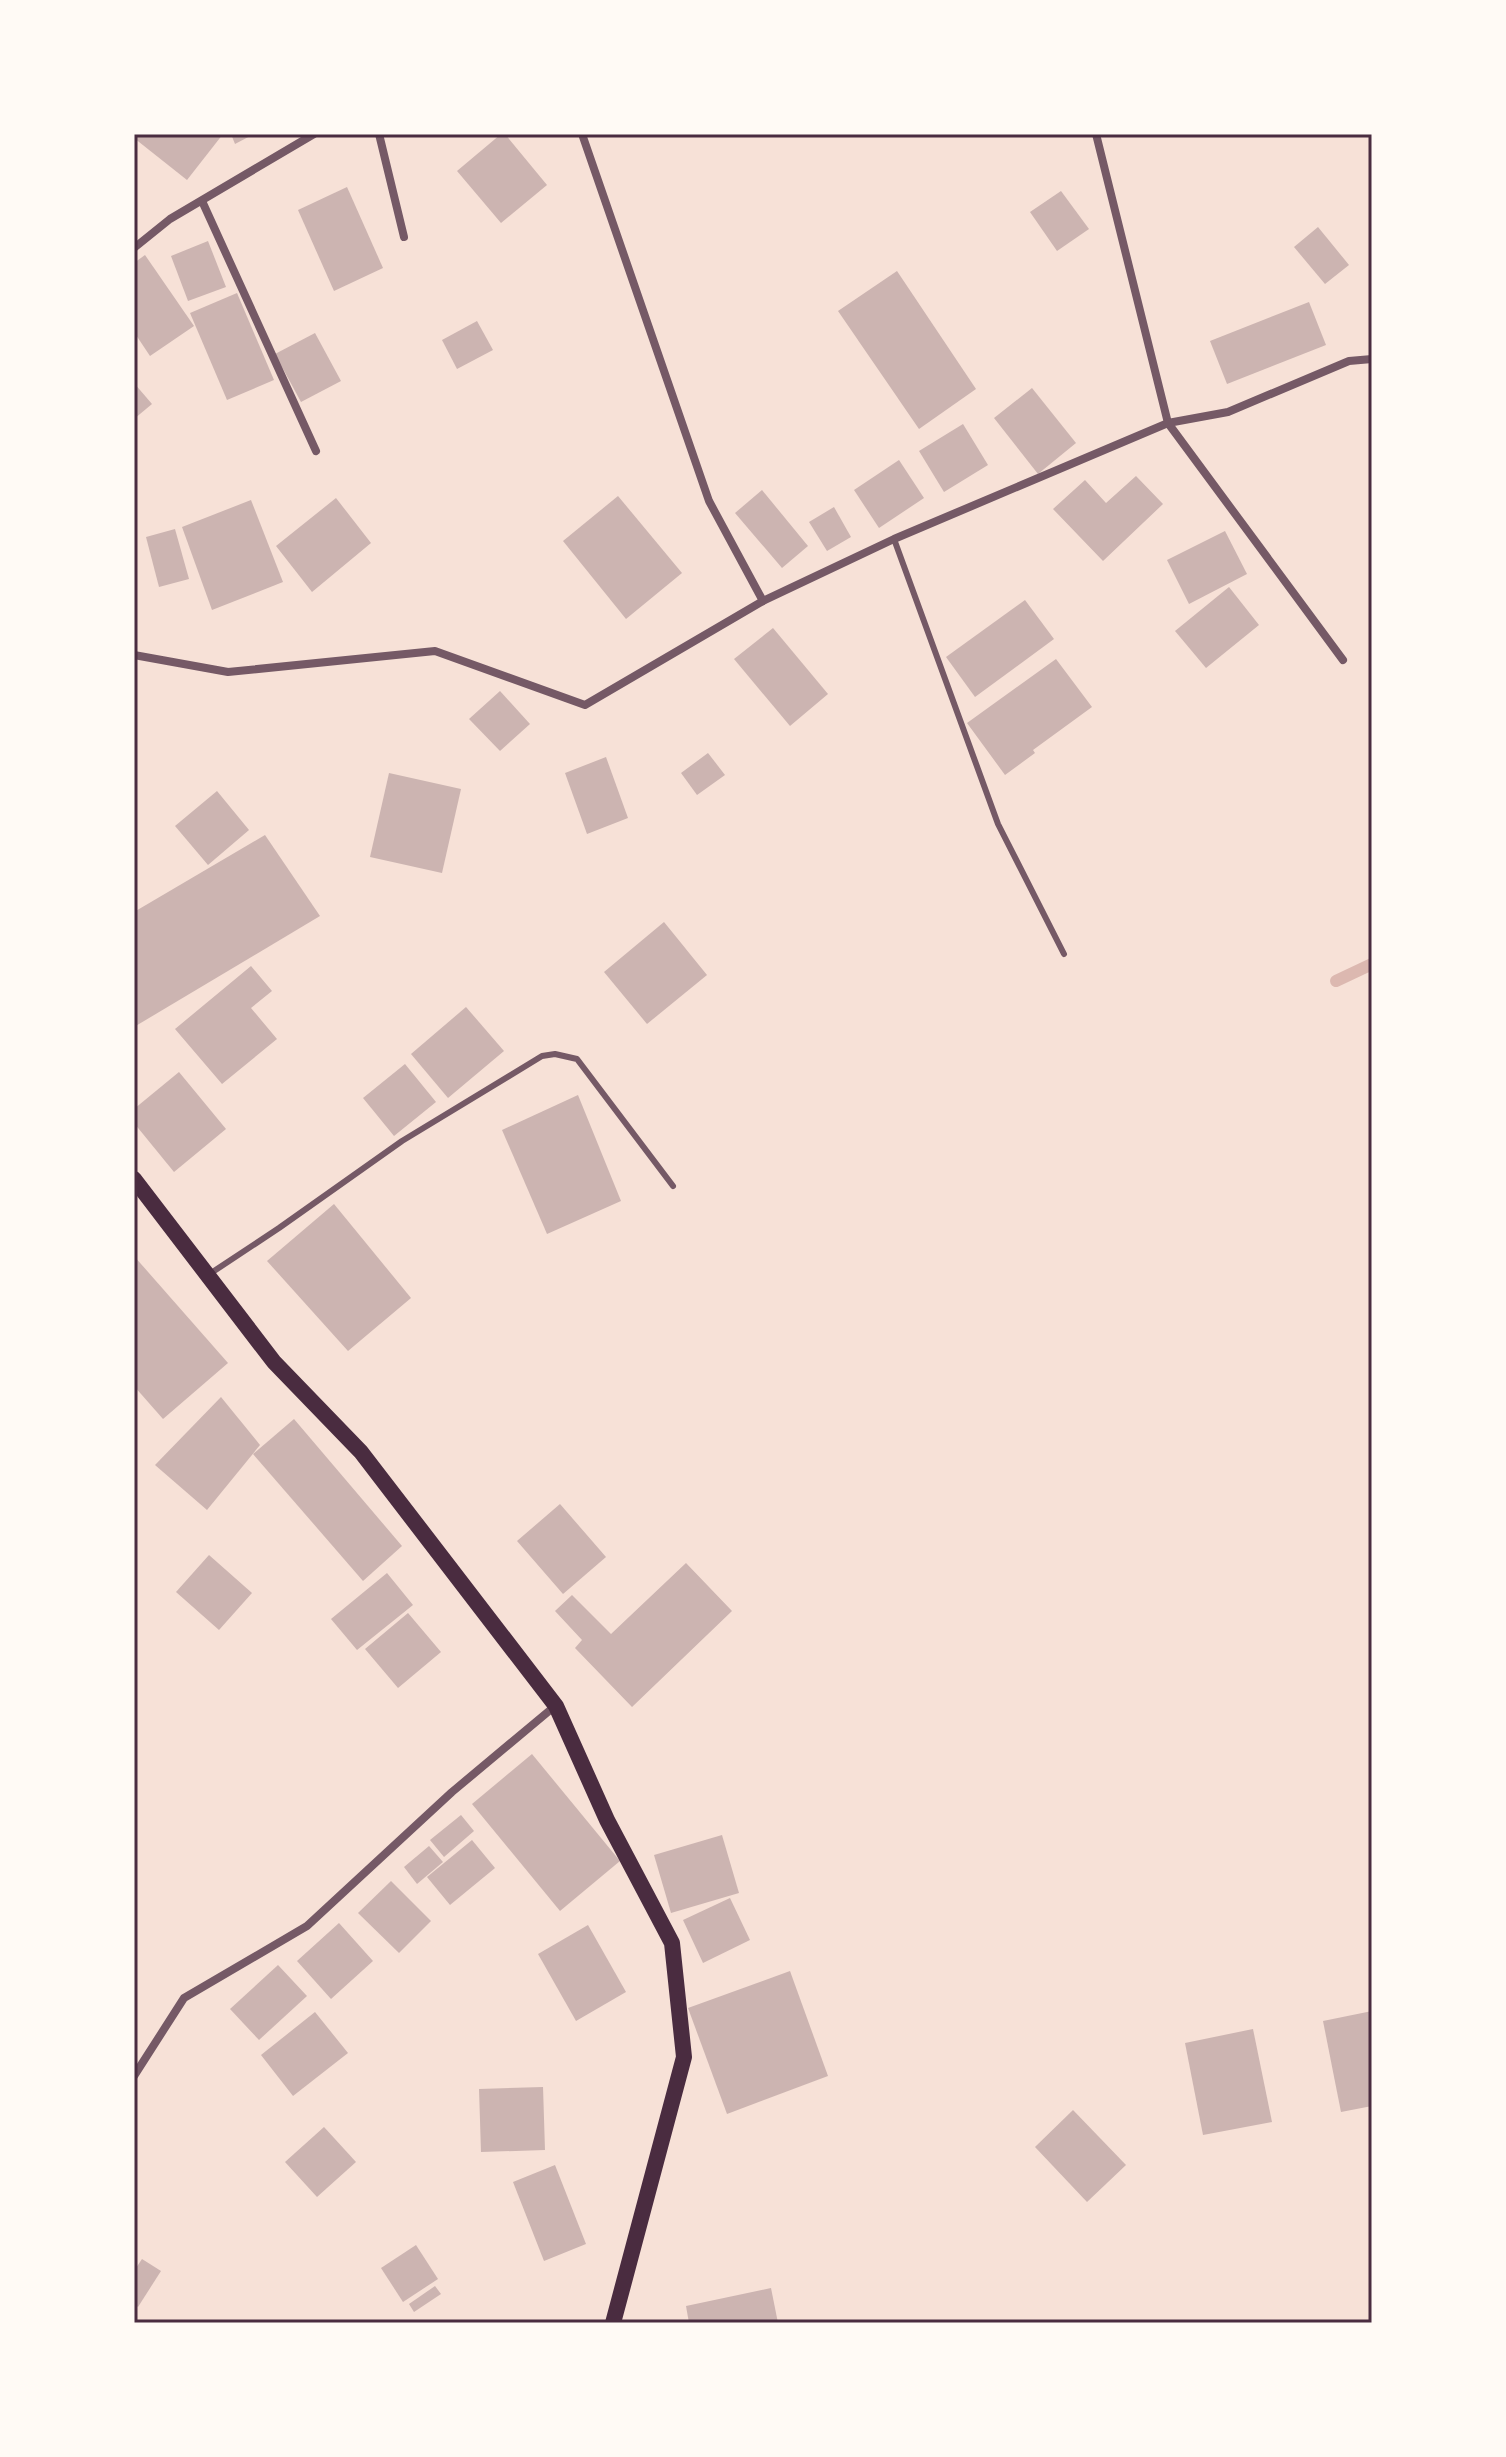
<svg xmlns="http://www.w3.org/2000/svg" width="1506" height="2457" font-family="Overpass,sans-serif">
<style>
.lines{fill:none;stroke-linecap:round;stroke-linejoin:round}
.stream{stroke:#dcb8b0;stroke-width:12}
.building{fill:#ccb4b1}
.service{stroke:#755966;stroke-width:6}
.minor{stroke:#755966;stroke-width:8}
.secondary{stroke:#4a2c40;stroke-width:16}
.neatline{fill:none;stroke:#4a2c40;stroke-width:3}
</style>
<rect width="100%" height="100%" fill="#f7e1d7"/>
<g class="lines">
<!-- stream -->
<polyline class="stream" points="1336,981 1372,964"/>
</g>
<!-- building -->
<g class="building">
<polygon points="134,134 223,134 187,180 134,138"/>
<polygon points="231,134 254,134 235,144"/>
<polygon points="501,134 505,134 547,185 501,223 457,171"/>
<polygon points="347,187 383,268 334,291 298,210"/>
<polygon points="1061,191 1089,229 1057,251 1030,212"/>
<polygon points="1318,227 1349,265 1325,284 1294,247"/>
<polygon points="208,241 226,287 188,301 171,256"/>
<polygon points="145,255 194,326 150,356 134,332 134,263"/>
<polygon points="897,271 976,389 919,429 838,311"/>
<polygon points="237,293 274,380 227,400 190,313"/>
<polygon points="1309,302 1326,345 1227,384 1210,341"/>
<polygon points="477,321 493,350 457,369 442,340"/>
<polygon points="315,333 341,381 301,402 275,354"/>
<polygon points="134,383 152,404 134,419"/>
<polygon points="1032,388 1076,443 1038,474 994,418"/>
<polygon points="963,424 988,465 944,492 919,451"/>
<polygon points="899,460 924,498 879,528 854,490"/>
<polygon points="1136,476 1163,504 1103,561 1053,509 1085,480 1106,503"/>
<polygon points="762,490 808,546 782,568 735,513"/>
<polygon points="618,496 682,573 626,619 563,541"/>
<polygon points="336,498 371,543 312,592 276,546"/>
<polygon points="251,500 283,582 212,610 182,527"/>
<polygon points="834,507 851,537 827,551 809,522"/>
<polygon points="175,529 189,579 159,587 146,537"/>
<polygon points="1225,531 1247,574 1189,604 1167,560"/>
<polygon points="1229,587 1259,625 1206,668 1175,631"/>
<polygon points="1025,600 1054,639 975,697 946,657"/>
<polygon points="773,628 828,694 790,726 734,659"/>
<polygon points="1056,659 1092,707 1033,750 1035,753 1005,775 967,723"/>
<polygon points="500,691 530,724 500,751 469,719"/>
<polygon points="708,753 725,775 697,795 681,773"/>
<polygon points="606,757 628,818 587,834 565,773"/>
<polygon points="389,773 461,789 442,873 370,857"/>
<polygon points="217,791 249,830 208,865 175,826"/>
<polygon points="265,835 320,916 134,1027 134,912"/>
<polygon points="664,922 707,975 647,1024 604,972"/>
<polygon points="251,966 272,991 251,1008 277,1039 222,1084 175,1029"/>
<polygon points="466,1007 504,1051 448,1098 411,1054"/>
<polygon points="405,1064 436,1102 394,1136 363,1098"/>
<polygon points="179,1072 226,1129 174,1172 134,1123 134,1109"/>
<polygon points="578,1095 621,1201 547,1234 502,1130"/>
<polygon points="334,1204 411,1298 348,1351 267,1261"/>
<polygon points="134,1256 228,1363 163,1419 134,1386"/>
<polygon points="221,1397 260,1445 207,1510 155,1465"/>
<polygon points="294,1419 402,1546 363,1581 253,1454"/>
<polygon points="560,1504 606,1557 563,1594 517,1541"/>
<polygon points="209,1555 252,1593 219,1630 176,1592"/>
<polygon points="686,1563 732,1611 632,1707 575,1648 582,1640 555,1611 572,1595 611,1634"/>
<polygon points="387,1573 413,1605 357,1650 331,1619"/>
<polygon points="408,1613 441,1652 398,1688 365,1649"/>
<polygon points="532,1754 620,1861 560,1911 472,1804"/>
<polygon points="461,1815 474,1831 444,1857 430,1840"/>
<polygon points="722,1835 739,1893 671,1913 654,1855"/>
<polygon points="472,1840 495,1868 450,1905 427,1877"/>
<polygon points="429,1846 443,1862 417,1884 404,1867"/>
<polygon points="391,1881 431,1921 399,1953 358,1913"/>
<polygon points="730,1898 750,1940 703,1963 683,1920"/>
<polygon points="339,1923 373,1961 331,1999 297,1961"/>
<polygon points="588,1925 626,1992 576,2021 538,1954"/>
<polygon points="278,1965 307,1996 259,2040 230,2009"/>
<polygon points="790,1971 828,2076 727,2114 688,2008"/>
<polygon points="1372,2011 1372,2106 1341,2112 1323,2021"/>
<polygon points="315,2012 348,2053 293,2096 261,2055"/>
<polygon points="1253,2029 1272,2122 1203,2135 1185,2043"/>
<polygon points="543,2087 545,2150 481,2152 479,2089"/>
<polygon points="1073,2110 1126,2165 1087,2202 1035,2147"/>
<polygon points="324,2127 356,2162 317,2197 285,2162"/>
<polygon points="555,2165 586,2244 544,2261 513,2182"/>
<polygon points="416,2245 438,2279 403,2302 381,2268"/>
<polygon points="142,2259 161,2271 138,2307 134,2304 134,2271"/>
<polygon points="435,2286 441,2294 414,2312 409,2304"/>
<polygon points="771,2288 778,2323 689,2323 686,2306"/>
</g>
<g class="lines">
<!-- service -->
<g class="service">
<polyline points="894,539 998,824 1064,954"/>
<polyline points="208,1275 279,1228 402,1141 542,1056 555,1054 577,1059 673,1186"/>
</g>
<!-- minor -->
<g class="minor">
<polyline points="379,134 404,237"/>
<polyline points="582,134 709,501 763,601"/>
<polyline points="1096,134 1168,423 1343,660"/>
<polyline points="202,201 316,451"/>
<polyline points="134,248 170,219 314,134"/>
<polyline points="134,655 228,672 435,651 585,705 763,601 894,539 1168,423 1228,412 1349,361 1372,359"/>
<polyline points="134,2076 184,1998 307,1926 452,1792 555,1706"/>
</g>
<!-- secondary -->
<polyline class="secondary" points="134,1179 274,1362 361,1452 556,1706 607,1820 672,1943 684,2057 613,2323"/>
</g>
<!-- border -->
<rect width="1506" height="2457" fill="none" stroke="#fffaf5" stroke-width="272"/>
<rect x="136" y="136" width="1234" height="2185" class="neatline"/>
</svg>
